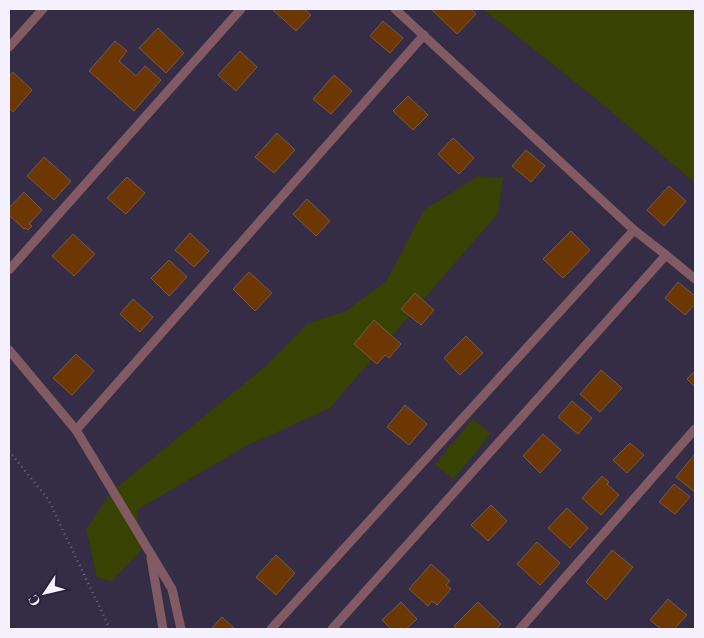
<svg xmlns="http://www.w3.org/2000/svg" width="704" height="638" font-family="'Playfair Display',serif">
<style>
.green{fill:#384202}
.building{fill:#6d3703;stroke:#765a47}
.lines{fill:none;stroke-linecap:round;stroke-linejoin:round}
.path{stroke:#70687e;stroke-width:2.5;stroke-dasharray:1 4;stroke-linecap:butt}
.service{stroke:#825a64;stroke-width:9}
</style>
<rect width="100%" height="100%" fill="#352c46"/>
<!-- green -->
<g class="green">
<polygon points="483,9 695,9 695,183 594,97"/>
<polygon points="478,176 503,178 498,213 330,408 244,447 137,510 142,549 112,581 97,577 86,529 111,492 267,365 308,323 346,311 387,280 424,210"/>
<polygon points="473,419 491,434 453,479 435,464"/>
</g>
<!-- building -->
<g class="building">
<polygon points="274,9 304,9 311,15 296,31 273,10"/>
<polygon points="434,9 471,9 476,14 457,34 432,10"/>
<polygon points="383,21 403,38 390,53 370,36"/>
<polygon points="158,28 184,53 166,73 139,48"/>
<polygon points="115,41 127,51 119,61 136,76 145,66 161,80 134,111 89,71"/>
<polygon points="240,51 257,67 236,91 218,75"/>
<polygon points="13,72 32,90 13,112 9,108 9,77"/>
<polygon points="334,75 352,91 331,114 313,99"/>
<polygon points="408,96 428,115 413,130 393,111"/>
<polygon points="277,133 295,150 274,173 255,157"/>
<polygon points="453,138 474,158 459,174 438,154"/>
<polygon points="526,150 545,166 531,182 512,166"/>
<polygon points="44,157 71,181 54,200 27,176"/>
<polygon points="127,177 145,193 126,214 107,198"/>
<polygon points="669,186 686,201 664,226 647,210"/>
<polygon points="24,192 42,210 29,224 32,226 28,230 25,228 24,229 9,215 9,208"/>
<polygon points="307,199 330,221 316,236 293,214"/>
<polygon points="571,231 590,250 563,278 543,259"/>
<polygon points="190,233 209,251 194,267 175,250"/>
<polygon points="73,234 95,254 74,276 52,256"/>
<polygon points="169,260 187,277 169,296 151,278"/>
<polygon points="249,272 272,293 255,311 233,289"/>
<polygon points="678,282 695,296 695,304 685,315 665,298"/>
<polygon points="415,293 434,310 421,325 401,309"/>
<polygon points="133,299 153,317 140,332 120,314"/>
<polygon points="374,320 401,344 389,358 385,355 377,364 354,344"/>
<polygon points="466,336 483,353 460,375 444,358"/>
<polygon points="76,354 94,371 72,395 53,378"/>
<polygon points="601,370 622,388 600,412 580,394"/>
<polygon points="695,371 695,387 687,379"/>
<polygon points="572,401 592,418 578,434 558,417"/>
<polygon points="405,405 427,424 409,445 387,427"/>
<polygon points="543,434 561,450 540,473 523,456"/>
<polygon points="630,443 644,455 627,473 613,460"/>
<polygon points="695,454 695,492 676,477"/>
<polygon points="602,476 609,482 607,484 619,495 601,515 582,498"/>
<polygon points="674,484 690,497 675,514 659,502"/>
<polygon points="491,505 507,521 488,541 471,525"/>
<polygon points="567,508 588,528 570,548 548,528"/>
<polygon points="537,542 560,563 540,585 517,564"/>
<polygon points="612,550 633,567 606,600 586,582"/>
<polygon points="276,555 295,573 276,595 256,577"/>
<polygon points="431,564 450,581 446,585 451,589 437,605 432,601 428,606 409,589"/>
<polygon points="668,599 687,615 674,629 661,629 650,620"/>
<polygon points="401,602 417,619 406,629 391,629 382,620"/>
<polygon points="478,602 501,624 496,629 457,629 454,626"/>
<polygon points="222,617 235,629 211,629"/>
</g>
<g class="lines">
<!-- path -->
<polyline class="path" points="9,451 48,499 110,629"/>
<!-- service -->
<g class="service">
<polyline points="395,9 634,230 666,255"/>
<polyline points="9,47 43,9"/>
<polyline points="9,270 241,9"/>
<polyline points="9,350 76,430 172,589 181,629"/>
<polyline points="76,430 424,35"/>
<polyline points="151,558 163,629"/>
<polyline points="271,629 634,230"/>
<polyline points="332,629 666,255 695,279"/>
<polyline points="520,629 695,429"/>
</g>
</g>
<!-- border -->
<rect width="704" height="638" fill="none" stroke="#f5f1ff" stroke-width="20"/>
<!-- north arrow -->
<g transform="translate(45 593) rotate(235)" stroke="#2b223c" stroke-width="4" paint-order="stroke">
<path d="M0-4L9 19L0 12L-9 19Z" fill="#f5f1ff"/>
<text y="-8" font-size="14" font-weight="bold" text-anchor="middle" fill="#f5f1ff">С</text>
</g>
</svg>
